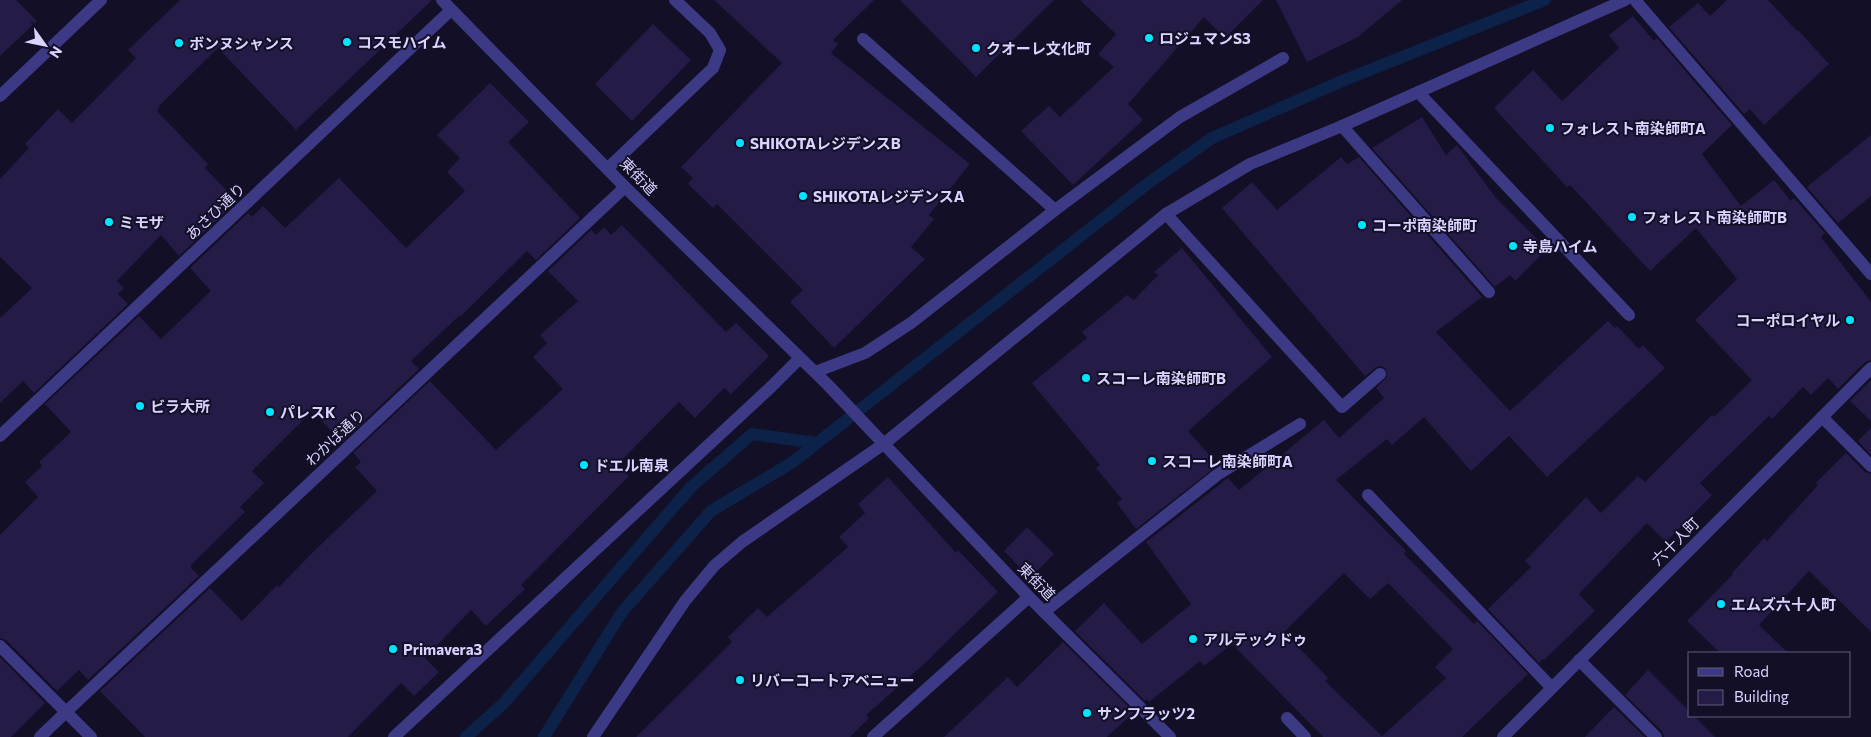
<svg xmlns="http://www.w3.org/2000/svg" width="1871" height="737" font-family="Commissioner,'Noto Sans JP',sans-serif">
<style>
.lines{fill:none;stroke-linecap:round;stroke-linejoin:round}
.stream{stroke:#0c2248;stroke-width:12}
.building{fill:#241b47;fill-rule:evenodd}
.minor{stroke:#3d3a85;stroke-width:12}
.poi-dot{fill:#00e5ff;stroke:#130f26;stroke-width:2}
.labels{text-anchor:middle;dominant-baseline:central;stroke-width:4;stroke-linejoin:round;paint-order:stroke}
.poi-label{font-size:15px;font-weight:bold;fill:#d9d4ff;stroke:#130f26;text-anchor:start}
.street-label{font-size:15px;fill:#d9d4ff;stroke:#130f26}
</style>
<rect width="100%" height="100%" fill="#130f26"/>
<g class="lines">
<!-- stream -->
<g class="stream">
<polyline points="466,737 503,704 691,487 752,434 817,443"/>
<polyline points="544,737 622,612 711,511 793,462 1147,184 1212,138 1342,81 1545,0"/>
</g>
</g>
<!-- building -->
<g class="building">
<polygon points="0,0 16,0 37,21 0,56"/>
<polygon points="180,0 432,0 296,130 218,48 159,106 160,107 157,111 208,164 205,168 237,201 179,256 161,235 117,281 124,288 118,294 128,304 34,393 23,381 0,403 0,318 32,288 0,257 0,179 29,148 25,144 58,109 72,123 136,58 128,50"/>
<polygon points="714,0 874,0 833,40 838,44 831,53 970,164 929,215 934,219 911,247 925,259 834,348 790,302 803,290 717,204 713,208 688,184 693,178 681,167 782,63"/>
<polygon points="900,0 1054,0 976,77"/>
<polygon points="1080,0 1263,0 1225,38 1204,17 1128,104 1143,120 1073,185 1021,131 1049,106 1060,117 1114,67 1098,54 1116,34"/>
<polygon points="1276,0 1402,0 1358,37 1307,62"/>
<polygon points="1727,0 1768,0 1797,31 1798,30 1829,64 1764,125 1750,109 1744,114 1669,27 1698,3 1710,16"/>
<polygon points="1633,16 1654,41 1657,38 1732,125 1702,154 1741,206 1774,180 1791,201 1794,198 1825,233 1821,237 1871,302 1871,360 1865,362 1838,389 1828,378 1811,395 1803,387 1772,419 1769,416 1700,483 1712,495 1666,542 1647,523 1579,594 1595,611 1544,660 1543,659 1539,663 1488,609 1531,567 1525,561 1586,497 1601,513 1638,476 1645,482 1712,415 1714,417 1752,380 1695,320 1737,279 1696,228 1650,271 1570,185 1567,187 1494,108 1533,70 1562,101 1619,48 1609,35"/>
<polygon points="653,24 691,60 632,121 595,84"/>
<polygon points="490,83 529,122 508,142 580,218 536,260 527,251 461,316 460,315 411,361 419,369 342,442 312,411 252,471 264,483 240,507 245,512 191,565 191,568 199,576 88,680 79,670 57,691 6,640 0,638 0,535 38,497 25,482 42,466 39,462 71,432 45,404 139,316 161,339 211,291 190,268 248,213 252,217 263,206 285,228 339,178 406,248 465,191 447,172 460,158 437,135"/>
<polygon points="1422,117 1446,155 1457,145 1496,198 1547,249 1515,281 1510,275 1495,287 1372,148"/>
<polygon points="1871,135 1871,196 1838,223 1807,187"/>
<path d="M1341 157 1347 164 1359 157 1482 297 1436 332 1510 411 1608 321 1615 328 1617 326 1639 349 1643 345 1665 368 1547 477 1509 436 1471 471 1424 417 1392 445 1387 439 1336 480 1406 551 1404 554 1474 624 1477 621 1528 674 1462 737H1323L1232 644 1204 666 1200 661 1149 702 1147 699 1145 701 1075 631 1104 603 1142 644 1191 604 1146 542 1228 478 1239 490 1324 420 1339 438 1384 398 1376 388 1387 377 1386 369 1383 367 1378 366 1365 376 1222 208 1252 182 1277 210ZM1344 573 1370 599 1388 583 1453 649 1435 667 1446 678 1382 736 1325 681 1328 678 1284 632Z"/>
<polygon points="622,225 726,332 736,323 769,356 731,394 724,388 695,418 679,402 617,465 629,476 521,585 525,589 486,626 471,610 425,658 439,672 414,696 401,683 348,737 145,737 100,691 210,588 242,621 277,585 279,587 312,553 377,491 355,467 361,462 353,453 430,381 496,450 563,389 533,357 547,343 540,335 578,301 548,271 591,230 596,235 604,227 611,235"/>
<polygon points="1182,248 1272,357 1188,431 1218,465 1136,529 1117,503 1122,499 1096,468 1100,465 1032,383 1087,338 1082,332 1127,295 1134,300 1158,275 1154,272"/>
<polygon points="1871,380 1871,421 1850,401"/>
<polygon points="1871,428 1871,455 1858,441"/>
<polygon points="1846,453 1865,472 1871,474 1871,632 1809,571 1759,625 1788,653 1720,653 1687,621 1733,574 1732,573 1764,538 1767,541 1818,485 1816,483"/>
<polygon points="888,477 956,553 958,550 998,592 932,656 932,657 866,715 869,718 850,737 636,737 732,642 728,637 758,608 767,617 848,547 839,537 865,513 858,504"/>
<polygon points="1027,527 1054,554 1030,578 1004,551"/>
<polygon points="1063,642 1134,712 1107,737 944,737 1008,677 1017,687"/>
<polygon points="0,657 45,703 11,737 0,737"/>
<polygon points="1648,670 1690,712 1690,716 1694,716 1715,737 1664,737 1662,731 1625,695"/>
<polygon points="1614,707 1645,737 1585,737"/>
</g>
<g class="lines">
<!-- minor -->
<g class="minor">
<polyline points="442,0 625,187 828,385 1029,597 1170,737"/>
<polyline points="1635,0 1871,274"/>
<polyline points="863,39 1055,210"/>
<polyline points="1418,92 1629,315"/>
<polyline points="0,96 101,0"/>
<polyline points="1342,126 1489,292"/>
<polyline points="608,168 713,68 720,50 710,33 675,0"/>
<polyline points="1166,214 1342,407 1380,374"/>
<polyline points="815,372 865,353 911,323 1055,210 1180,117 1283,58"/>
<polyline points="1822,417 1871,466"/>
<polyline points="0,436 451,10"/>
<polyline points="1368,495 1551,687"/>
<polyline points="1044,612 1217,475 1300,424"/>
<polyline points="0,646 66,712 625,187"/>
<polyline points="1579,660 1656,737"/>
<polyline points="1287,718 1305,737"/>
<polyline points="40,737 66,712 91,737"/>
<polyline points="394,737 771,387 800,358"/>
<polyline points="593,737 685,601 714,566 742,542 885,443 1166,214 1250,164 1342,126 1625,0"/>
<polyline points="873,737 1029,597"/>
<polyline points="1503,737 1871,368"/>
</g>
</g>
<!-- markers -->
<g class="poi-dot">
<circle cx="1149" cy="38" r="5"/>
<circle cx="347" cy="42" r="5"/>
<circle cx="179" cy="43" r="5"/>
<circle cx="976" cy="48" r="5"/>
<circle cx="1550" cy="128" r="5"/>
<circle cx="740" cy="143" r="5"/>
<circle cx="803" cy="196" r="5"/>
<circle cx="1632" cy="217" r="5"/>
<circle cx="109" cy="222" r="5"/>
<circle cx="1362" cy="225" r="5"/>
<circle cx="1513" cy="246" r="5"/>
<circle cx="1850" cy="320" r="5"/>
<circle cx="1086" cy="378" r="5"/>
<circle cx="140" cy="406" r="5"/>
<circle cx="270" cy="412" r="5"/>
<circle cx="1152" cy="461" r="5"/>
<circle cx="584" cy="465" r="5"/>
<circle cx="1721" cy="604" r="5"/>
<circle cx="1193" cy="639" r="5"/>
<circle cx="393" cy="649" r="5"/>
<circle cx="740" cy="680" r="5"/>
<circle cx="1087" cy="713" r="5"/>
</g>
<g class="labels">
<!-- poi labels -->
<g class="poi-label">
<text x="1159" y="38">ロジュマンS3</text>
<text x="357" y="42">コスモハイム</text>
<text x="189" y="43">ボンヌシャンス</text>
<text x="986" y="48">クオーレ文化町</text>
<text x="1560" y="128">フォレスト南染師町A</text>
<text x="750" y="143">SHIKOTAレジデンスB</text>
<text x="813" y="196">SHIKOTAレジデンスA</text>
<text x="1642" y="217">フォレスト南染師町B</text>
<text x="119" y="222">ミモザ</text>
<text x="1372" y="225">コーポ南染師町</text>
<text x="1523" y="246">寺島ハイム</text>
<text x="1840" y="320" text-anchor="end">コーポロイヤル</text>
<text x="1096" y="378">スコーレ南染師町B</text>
<text x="150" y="406">ビラ大所</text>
<text x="280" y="412">パレスK</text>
<text x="1162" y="461">スコーレ南染師町A</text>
<text x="594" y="465">ドエル南泉</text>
<text x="1731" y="604">エムズ六十人町</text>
<text x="1203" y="639">アルテックドゥ</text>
<text x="403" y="649">Primavera3</text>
<text x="750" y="680">リバーコートアベニュー</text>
<text x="1097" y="713">サンフラッツ2</text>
</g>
<!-- street labels -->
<g class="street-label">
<text transform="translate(639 176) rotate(46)">東街道</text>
<text transform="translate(215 211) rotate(-43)">あさひ通り</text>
<text transform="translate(335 437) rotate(-43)">わかば通り</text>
<text transform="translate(1675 541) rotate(-45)">六十人町</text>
<text transform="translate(1037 581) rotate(46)">東街道</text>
</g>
</g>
<!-- legend -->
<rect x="1688" y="652" width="162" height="65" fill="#130f26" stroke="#625e7d"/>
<rect x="1698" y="668" width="25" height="8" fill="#3d3a85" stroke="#625e7d"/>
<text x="1734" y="677" font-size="15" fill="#d9d4ff">Road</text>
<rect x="1698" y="690" width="25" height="15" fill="#241b47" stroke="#625e7d"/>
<text x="1734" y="702" font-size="15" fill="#d9d4ff">Building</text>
<!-- north arrow -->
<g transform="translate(45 45) rotate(123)" stroke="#130f26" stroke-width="4" paint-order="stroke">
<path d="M0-4L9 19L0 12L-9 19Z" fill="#d9d4ff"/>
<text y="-8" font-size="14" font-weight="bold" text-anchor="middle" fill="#d9d4ff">N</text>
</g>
</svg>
